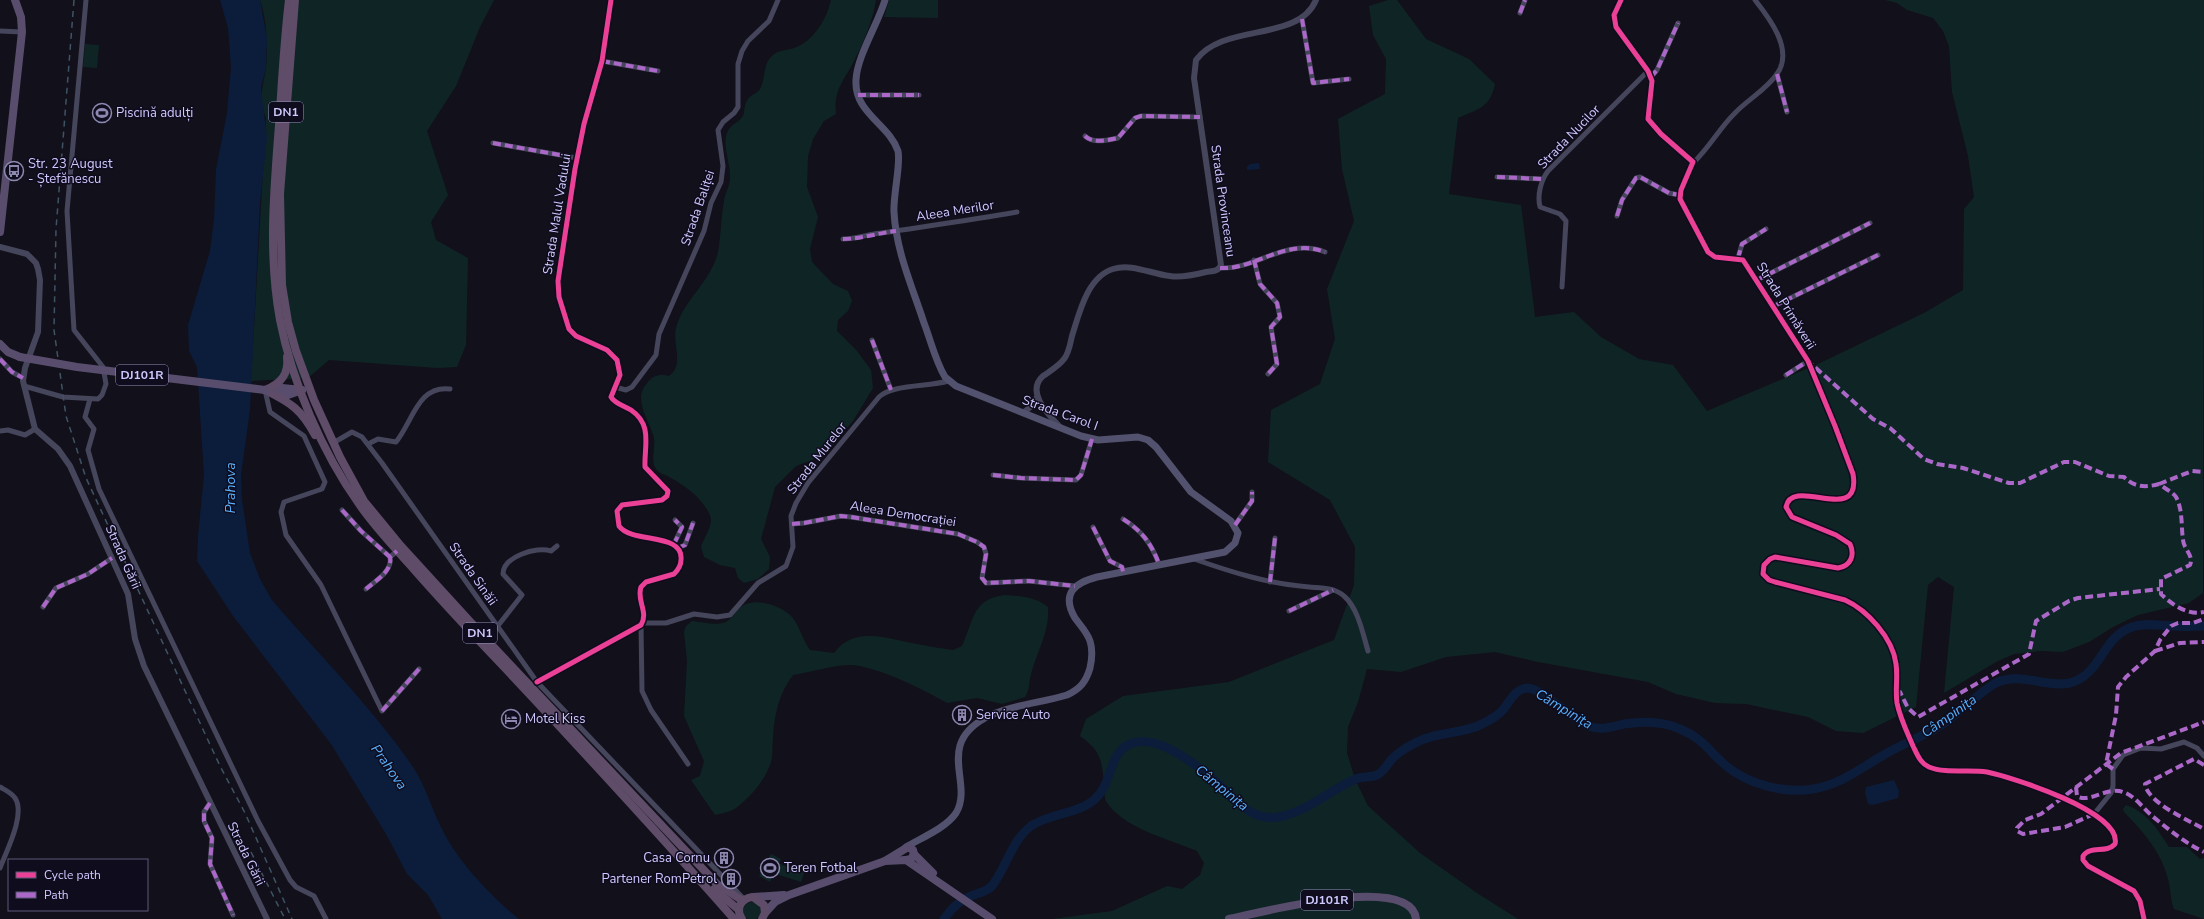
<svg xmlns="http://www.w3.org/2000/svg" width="2204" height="919" font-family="'Nunito Sans',sans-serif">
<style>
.green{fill:#0f2525}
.water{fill:#0c1d3b}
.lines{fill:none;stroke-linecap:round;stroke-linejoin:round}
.river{stroke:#0c1d3b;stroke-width:9}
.minor{stroke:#45455b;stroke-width:5}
.tertiary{stroke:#45455b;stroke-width:6}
.secondary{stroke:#52516e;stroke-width:7}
.primary{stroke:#594d6d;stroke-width:8}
.trunk{stroke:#5e4c68;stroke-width:8}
.rail{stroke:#3e5464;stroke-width:1.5;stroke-dasharray:6 5;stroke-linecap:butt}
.primary-bridge{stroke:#594d6d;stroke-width:8}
.quiet{stroke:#ac68c9;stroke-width:4;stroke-dasharray:8 4;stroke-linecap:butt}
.cycleway-casing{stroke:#0f0c1e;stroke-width:8}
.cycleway{stroke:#ea4096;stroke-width:5}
.labels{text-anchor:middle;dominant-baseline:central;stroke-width:3;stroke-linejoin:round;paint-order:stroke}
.shield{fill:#0f0c1e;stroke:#9590bc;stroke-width:1}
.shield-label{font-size:12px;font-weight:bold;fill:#cfc9ff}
.poi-label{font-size:13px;fill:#cfc9ff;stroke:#0f0c1e;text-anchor:start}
.street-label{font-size:13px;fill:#cfc9ff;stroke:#0f0c1e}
.water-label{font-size:14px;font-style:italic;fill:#57b2ff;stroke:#0f0c1e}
</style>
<rect width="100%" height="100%" fill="#12101a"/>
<!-- green -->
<g class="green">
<path d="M260 0H494L480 27 456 86 427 131 448 195 431 222 436 240 468 258 466 345 457 367 437 368 329 360 308 378 251 381 266 118C258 96 263 89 266 67 268 46 267 20 260 0Z"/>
<path d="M831 0H876C873 20 864 41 855 59 845 80 833 89 836 114L824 121 813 139 808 156 807 187 818 217 810 249 812 262 833 284 848 291 852 301 848 311 838 320 837 331 857 351 871 370 873 388 853 421 832 445 812 460 796 466 775 487 761 539 770 557 769 569 758 579 744 583 738 578 735 568 720 565 704 557 701 547C704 537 714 525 710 515 702 498 687 487 671 478 667 475 661 474 658 471 649 463 656 448 654 438 650 421 631 399 648 382 654 375 660 374 669 376 685 365 672 344 676 328 684 299 711 282 718 252 721 236 721 218 724 201 725 193 730 186 730 178 731 164 722 147 727 133 730 124 739 123 743 116 745 110 744 104 748 99 752 94 759 93 761 87 765 78 764 65 770 58 776 50 785 51 794 48 813 42 827 19 831 0Z"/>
<polygon points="889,0 938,0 938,18 884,17"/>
<path d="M1388 0H1397L1426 39 1469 59 1495 84C1490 108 1478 109 1458 118L1449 194 1521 205 1535 317 1574 312 1601 337 1639 359 1673 365 1707 411 1818 364 1924 313 1963 290 1964 209 1974 197 1968 156 1952 92 1949 46 1943 31 1933 18 1907 10 1897 3 1885 0H2204L2203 593 2189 603 2138 615 2113 627 2089 642 2063 652 2040 651 2014 654 1996 662 1944 693 1954 587 1938 577 1928 585 1916 707 1863 733 1836 731 1808 717 1746 704 1715 703 1676 694 1648 682 1538 662 1495 652 1446 657 1401 672 1367 669 1358 702 1348 727 1347 753 1355 779 1368 806 1420 853 1477 893 1518 919H1052L1112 911 1167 886 1182 889 1200 875 1204 863 1197 851C1169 839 1122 828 1106 801 1104 797 1105 790 1104 785 1102 760 1101 751 1080 736L1086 719 1123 696 1229 682 1334 640 1354 585 1355 547 1330 500 1268 462 1271 410 1320 384 1335 339 1327 289 1354 221 1342 169 1338 119 1385 94 1386 59 1373 35 1369 6Z"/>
<polygon points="85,44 99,45 97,68 83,67"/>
<path d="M1005 595C1021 596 1035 597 1048 607 1050 631 1037 651 1031 674 1028 684 1031 687 1025 697L1002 704 977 698 947 703C925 690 873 664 848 665 830 666 811 672 793 675 779 693 774 715 773 738 772 745 773 755 771 762 766 779 750 798 736 808 731 812 722 813 715 815L691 780 700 776 704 761 684 716 687 661 684 632 686 626 692 621C701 622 718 626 726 622 734 618 736 609 744 605 758 598 782 606 792 617 799 625 803 641 810 650L834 653C854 626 885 638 912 643 926 646 939 648 953 650L962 646C974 620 972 599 1005 595Z"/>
<path d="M2126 805C2147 812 2158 830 2169 847H2187L2200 859 2204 858V919L2174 909C2170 899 2171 889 2168 879 2162 853 2142 830 2124 812L2123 809Z"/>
<polygon points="771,854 781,859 770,882 759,876"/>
<polygon points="780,864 804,873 801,882 776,874"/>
<circle cx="752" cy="911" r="9"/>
</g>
<!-- water -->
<g class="water">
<path d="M220 0H260L267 38 266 67 261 88 267 138 260 203 250 410 241 475 242 500 250 553 260 579 272 600C319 655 370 705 411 764 426 785 432 811 444 833 461 865 491 896 519 919H442L428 895 407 874 386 834 331 744 233 616 197 561 198 536 204 475 197 367 189 351 188 325 210 251 214 219 216 169 227 113 231 67 228 28Z"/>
<polygon points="100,108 106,109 102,124 96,122"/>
<polygon points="1259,163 1260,169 1247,170 1247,167 1250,164"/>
<polygon points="1894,780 1899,791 1898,798 1873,805 1868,804 1865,792 1866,787"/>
</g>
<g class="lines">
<!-- river -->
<path class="river" d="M944 919C951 909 960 900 971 896 979 893 986 892 992 886 1006 868 1012 840 1031 826 1053 811 1086 815 1101 792 1112 776 1111 752 1130 744 1155 733 1194 763 1213 779 1233 795 1248 822 1278 817 1308 812 1329 790 1356 779 1363 776 1370 778 1377 775 1384 771 1387 765 1392 759 1398 753 1407 747 1415 743 1436 731 1463 735 1484 723 1490 720 1497 716 1502 711 1510 702 1514 689 1528 688 1541 688 1573 720 1589 726 1600 731 1612 727 1624 724 1643 721 1662 721 1680 729 1702 738 1708 750 1725 765 1747 784 1784 794 1813 789 1843 784 1863 766 1889 752 1909 741 1929 734 1947 721 1959 712 1987 686 1998 682 2021 672 2047 688 2070 683 2101 675 2102 637 2132 627 2146 622 2161 626 2175 626 2185 627 2194 626 2204 626"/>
<!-- minor -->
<g class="minor">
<polyline points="1520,13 1525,0"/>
<polyline points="1302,19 1313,83 1349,79"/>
<polyline points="0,31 22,32"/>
<polyline points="602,61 658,71"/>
<polyline points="1777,74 1787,112"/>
<polyline points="1651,77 1657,70 1678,23"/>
<polyline points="858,95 919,95"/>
<path d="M1085 136C1093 144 1108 140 1118 138L1135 118 1141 116 1200 117"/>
<polyline points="493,143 577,158"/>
<path d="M1693 163C1709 148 1719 129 1734 114 1747 100 1766 90 1777 74 1794 50 1770 19 1755 0"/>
<polyline points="1497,177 1543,179"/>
<polyline points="1617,216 1622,200 1636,178 1640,177 1669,193 1679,195"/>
<path d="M843 239C857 239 868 234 881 233 927 226 972 220 1017 212"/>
<polyline points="1738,258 1742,244 1766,229"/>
<polyline points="1254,260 1260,284 1277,303 1280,317 1271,327 1277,364 1268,374"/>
<path d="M1220 268C1256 270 1286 237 1325 252"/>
<polyline points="1757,280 1870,223"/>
<path d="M1562 287 1566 221 1560 214 1540 207C1537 195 1541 180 1548 171L1648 71"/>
<polyline points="1774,306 1878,255"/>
<polyline points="872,340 891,390"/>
<polyline points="0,359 12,372 23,378"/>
<polyline points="1786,375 1808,361"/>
<polyline points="24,386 63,397 98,399 102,395 106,384 103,367 74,330 67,211 86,0"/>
<polyline points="615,387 626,390 632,387 656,355 659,334 704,231 711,203 721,182 723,166 718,130 723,122 734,113 738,107 738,64 742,51 748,41 769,21 778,0"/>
<polyline points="265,390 270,412 304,436 325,482 322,489 284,502 281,512 286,535 321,585 382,711 419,669"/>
<polyline points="90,399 85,417 94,429 88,450 99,489 258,821 290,880 296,887 314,896 326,919"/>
<polyline points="0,431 8,430 25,435 35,429"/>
<polyline points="333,443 352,432 362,437 382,463 537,682 743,898"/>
<path d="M368 444 378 439 396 442C413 421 418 385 450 389"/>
<polyline points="993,475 1021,478 1076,480 1081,475 1092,439"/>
<polyline points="342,510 361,531 390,557"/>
<path d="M1123 519C1142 531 1151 543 1159 564"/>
<polyline points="792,524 804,523 841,516 851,517 958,534 977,542 984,547 986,554 982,578 986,583 1029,581 1075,586"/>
<polyline points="1235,525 1252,501 1252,492"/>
<polyline points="1093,527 1110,561 1122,567 1123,572"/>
<polyline points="674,544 682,527 675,520"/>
<polyline points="678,548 685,545 693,523"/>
<path d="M1194 559C1231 572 1269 584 1309 587 1321 588 1334 587 1344 596 1358 608 1363 634 1368 651"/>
<polyline points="1270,582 1275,538"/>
<path d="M366 589C375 581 393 571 390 557L397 551"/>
<polyline points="43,607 56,588 88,574 112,558"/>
<polyline points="1289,611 1333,590"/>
<path d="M643 623H666L694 614 717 617 730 615 758 583 786 566 793 547 791 516 796 503 808 483 879 397C892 384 929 387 948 381"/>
<polyline points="641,625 642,691 651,710 688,764"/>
<path d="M497 627 522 595 503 574C503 557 536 546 551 551L557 546"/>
<path d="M537 682 641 625C649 612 636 600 641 587L646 582 674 574C678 570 681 566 681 560 684 532 632 544 619 526L617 511 622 505 662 500 667 496 668 491 645 467C644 446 653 425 631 410 625 406 615 404 611 397L620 375 617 360 607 350 576 336 569 329 559 297 558 281 575 169 584 124 602 61 611 0"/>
<path d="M0 787C5 790 12 793 15 798 26 814 6 852 0 868"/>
<polyline points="210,803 204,812 204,821 212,838 210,864 233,915"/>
<polyline points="2094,814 2111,793 2113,786 2113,769 2123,755 2141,748 2161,749 2184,742 2197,748 2204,756"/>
</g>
<!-- tertiary -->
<g class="tertiary">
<path d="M1621 0 1614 15 1616 27 1648 71 1652 81 1648 119 1661 134 1693 162 1681 190 1680 199 1708 252 1715 257 1743 260 1808 361 1835 426 1853 474C1862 527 1792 475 1786 507L1792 517 1836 535 1850 544C1855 555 1851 566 1838 568L1775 557 1770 559 1764 565 1763 574 1769 580 1775 582 1845 600C1867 610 1893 638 1896 664 1898 677 1895 690 1897 703 1900 718 1907 732 1913 746 1917 754 1920 763 1929 767 1946 774 1969 769 1987 772 2011 777 2123 812 2115 844 2106 854 2090 845 2083 856V860L2088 866 2134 891 2140 901 2144 919"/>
<polyline points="0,247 27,254 36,263 38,269 40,280 38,332 25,368 23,381 35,429 58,449 70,466 128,594 135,639 144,666 267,919"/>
<polyline points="1023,413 1034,404 1037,397"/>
<path d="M1060 427C1049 415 1025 392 1043 376 1050 371 1059 366 1064 359 1069 353 1070 344 1072 336 1079 314 1087 277 1113 269 1132 263 1151 274 1170 276 1181 278 1194 275 1206 272 1212 271 1218 272 1221 265L1194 78 1196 60C1224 22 1298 43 1316 0"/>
</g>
<!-- secondary -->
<path class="secondary" d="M885 0C878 24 857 56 856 80 854 113 889 124 898 151 901 164 893 195 894 212 896 251 912 286 924 323 931 341 935 360 945 377L956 386 1081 436 1098 440 1138 437 1148 440 1156 447 1191 492 1231 521 1238 533 1235 543 1225 552 1097 577C1074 583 1061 594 1075 618 1080 625 1087 632 1090 641 1093 650 1092 659 1090 668 1086 682 1080 689 1067 695 1041 703 1010 705 985 718 935 746 974 783 956 813 946 828 921 838 906 847"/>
<!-- primary -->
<g class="primary">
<polyline points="0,232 22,32 21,17 15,0"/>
<polyline points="0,344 8,352 20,357"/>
<polyline points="270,389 282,388 302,390"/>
<polyline points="272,392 288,395 302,390"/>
<polyline points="914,854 933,873"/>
<polyline points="885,861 906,860 992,919"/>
<polyline points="753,897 784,895"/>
<polyline points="765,913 775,902 789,895 885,861 908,847 913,850 914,854 911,859 906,860"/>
<path d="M1229 919C1259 913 1411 872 1416 919"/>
</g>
<!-- trunk -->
<g class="trunk">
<path d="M289 0C284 41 282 83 279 125 274 190 268 255 280 320 292 382 322 452 359 504 374 526 393 546 411 566 450 611 492 654 533 698 601 771 668 844 734 919"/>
<polyline points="295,0 280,194 282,285 288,322 296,351 314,400 340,457 364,501 401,546 486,639 717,884 743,901"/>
<path d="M265 390C291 403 301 409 315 435"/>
<path d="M265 390C281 384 289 374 287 357"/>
<polyline points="714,889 739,910"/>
<path d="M742 919C735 909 741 898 753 897L764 905 765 913 762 919"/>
</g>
<!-- rail -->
<g class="rail">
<polyline points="74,0 56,229 54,330 66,416 86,478 220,766 245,813 292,919"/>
<polyline points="251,852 285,919"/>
</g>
<!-- primary-bridge -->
<polyline class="primary-bridge" points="20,357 77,367 265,390"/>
<!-- quiet -->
<g class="quiet">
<polyline points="1520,13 1525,0"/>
<polyline points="1302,19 1313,83 1349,79"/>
<polyline points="602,61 658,71"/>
<polyline points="1777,74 1787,112"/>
<polyline points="1651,77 1657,70 1678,23"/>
<polyline points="858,95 919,95"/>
<path d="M1085 136C1093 144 1108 140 1118 138L1135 118 1141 116 1200 117"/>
<polyline points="493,143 577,158"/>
<polyline points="1497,177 1543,179"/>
<polyline points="1617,216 1622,200 1636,178 1640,177 1669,193 1679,195"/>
<path d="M843 239C861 239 878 233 896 231"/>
<polyline points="1738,258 1742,244 1766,229"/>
<polyline points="1254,260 1260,284 1277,303 1280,317 1271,327 1277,364 1268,374"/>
<path d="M1220 268C1256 270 1286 237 1325 252"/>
<polyline points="1757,280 1870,223"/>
<polyline points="1774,306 1878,255"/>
<polyline points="872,340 891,390"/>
<polyline points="0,359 12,372 23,378"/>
<path d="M1786 375 1808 361 1873 419 1890 428 1924 459 1937 464 1963 468 2009 483H2020L2064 462H2075L2109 476 2124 477C2134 487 2145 488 2159 484 2164 488 2173 492 2176 497 2183 510 2181 526 2183 540 2184 550 2194 555 2190 565L2161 579V594C2171 604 2188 616 2204 612"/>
<polyline points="993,475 1021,478 1076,480 1081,475 1092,439"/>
<polyline points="2159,484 2192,471 2204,472"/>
<polyline points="342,510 361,531 390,557"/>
<path d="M1123 519C1142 531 1151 543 1159 564"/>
<polyline points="792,524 804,523 841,516 851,517 958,534 977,542 984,547 986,554 982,578 986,583 1029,581 1075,586"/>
<polyline points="1235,525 1252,501 1252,492"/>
<polyline points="1093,527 1110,561 1122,567 1123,572"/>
<polyline points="674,544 682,527 675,520"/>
<polyline points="678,548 685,545 693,523"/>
<polyline points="1270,582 1275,538"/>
<path d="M366 589C375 581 393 571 390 557L397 551"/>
<polyline points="43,607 56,588 88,574 112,558"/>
<polyline points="1289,611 1333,590"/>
<polyline points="2155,651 2180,643 2204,642"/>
<polyline points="1896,692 1900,692 1908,708 1918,717 2029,654 2036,621 2069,601 2078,598 2160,589"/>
<polyline points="382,711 419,669"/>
<path d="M2204 765 2194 759 2145 784C2148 803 2188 820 2204 829"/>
<polyline points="2113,769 2106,764 2116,715 2118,687 2126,677 2155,651 2160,640 2171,626 2178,623 2193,623 2204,619"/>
<path d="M2076 787 2077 796C2089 804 2107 786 2123 792 2134 795 2143 808 2151 815 2168 829 2185 843 2204 852"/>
<polyline points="210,803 204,812 204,821 212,838 210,864 233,915"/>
<polyline points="2094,814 2065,827 2023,834 2017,831 2017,828 2025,820 2041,814 2121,753 2204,722"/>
</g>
<defs>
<g id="cycleway">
<path d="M1621 0 1614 15 1616 27 1648 71 1652 81 1648 119 1661 134 1693 162 1681 190 1680 199 1708 252 1715 257 1743 260 1808 361 1835 426 1853 474C1862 527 1792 475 1786 507L1792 517 1836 535 1850 544C1855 555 1851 566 1838 568L1775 557 1770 559 1764 565 1763 574 1769 580 1775 582 1845 600C1867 610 1893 638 1896 664 1898 677 1895 690 1897 703 1900 718 1907 732 1913 746 1917 754 1920 763 1929 767 1946 774 1969 769 1987 772 2011 777 2123 812 2115 844 2106 854 2090 845 2083 856V860L2088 866 2134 891 2140 901 2144 919"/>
<path d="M537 682 641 625C649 612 636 600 641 587L646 582 674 574C678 570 681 566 681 560 684 532 632 544 619 526L617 511 622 505 662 500 667 496 668 491 645 467C644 446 653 425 631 410 625 406 615 404 611 397L620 375 617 360 607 350 576 336 569 329 559 297 558 281 575 169 584 124 602 61 611 0"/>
</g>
</defs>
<!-- cycleway casing -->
<use href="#cycleway" class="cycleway-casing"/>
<!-- cycleway -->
<use href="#cycleway" class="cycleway"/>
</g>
<!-- icons -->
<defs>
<symbol id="stadium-ring" viewBox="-11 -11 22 22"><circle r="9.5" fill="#0f0c1e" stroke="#8d88af" stroke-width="1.5"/><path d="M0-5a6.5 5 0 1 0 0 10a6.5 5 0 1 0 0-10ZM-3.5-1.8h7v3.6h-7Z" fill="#8d88af"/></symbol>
<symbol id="bus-ring" viewBox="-11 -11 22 22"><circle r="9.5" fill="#0f0c1e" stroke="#8d88af" stroke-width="1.5"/><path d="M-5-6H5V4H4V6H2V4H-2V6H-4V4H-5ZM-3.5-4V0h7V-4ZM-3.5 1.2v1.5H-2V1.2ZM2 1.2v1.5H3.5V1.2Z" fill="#8d88af"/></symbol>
<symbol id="building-ring" viewBox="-11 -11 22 22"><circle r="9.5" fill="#0f0c1e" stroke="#8d88af" stroke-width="1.5"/><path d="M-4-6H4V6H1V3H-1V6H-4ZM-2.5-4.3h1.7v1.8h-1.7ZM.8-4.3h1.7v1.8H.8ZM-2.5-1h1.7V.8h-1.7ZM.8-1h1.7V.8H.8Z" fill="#8d88af"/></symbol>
<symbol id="hotel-ring" viewBox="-11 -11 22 22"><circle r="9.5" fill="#0f0c1e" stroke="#8d88af" stroke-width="1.5"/><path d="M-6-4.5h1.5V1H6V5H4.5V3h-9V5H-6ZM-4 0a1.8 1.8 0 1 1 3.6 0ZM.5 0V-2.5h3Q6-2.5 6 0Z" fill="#8d88af"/></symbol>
</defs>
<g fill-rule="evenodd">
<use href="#stadium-ring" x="91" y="102" width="22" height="22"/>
<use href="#bus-ring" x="3" y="160" width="22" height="22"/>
<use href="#building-ring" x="951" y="704" width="22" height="22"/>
<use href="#hotel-ring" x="500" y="708" width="22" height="22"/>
<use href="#building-ring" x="713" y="847" width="22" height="22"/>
<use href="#stadium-ring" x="759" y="857" width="22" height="22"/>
<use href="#building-ring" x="720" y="868" width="22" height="22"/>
</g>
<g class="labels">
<!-- shield labels -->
<g class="shield">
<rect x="269" y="102" width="34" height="20" rx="3"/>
<rect x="116" y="365" width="52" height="20" rx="3"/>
<rect x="463" y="623" width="34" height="20" rx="3"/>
<rect x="1301" y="890" width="52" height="20" rx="3"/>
</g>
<g class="shield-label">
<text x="286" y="112">DN1</text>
<text x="142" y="375">DJ101R</text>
<text x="480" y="633">DN1</text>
<text x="1327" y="900">DJ101R</text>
</g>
<!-- poi labels -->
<g class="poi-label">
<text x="116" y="113">Piscină adulți</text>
<text x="28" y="164">Str. 23 August<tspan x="28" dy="15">- Ștefănescu</tspan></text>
<text x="976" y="715">Service Auto</text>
<text x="525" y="719">Motel Kiss</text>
<text x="710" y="858" text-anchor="end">Casa Cornu</text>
<text x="784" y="868">Teren Fotbal</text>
<text x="717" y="879" text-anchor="end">Partener RomPetrol</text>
</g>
<!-- street labels -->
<g class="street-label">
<text transform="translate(1569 137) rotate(-46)">Strada Nucilor</text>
<text transform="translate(1223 201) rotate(82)">Strada Provinceanu</text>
<text transform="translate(698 208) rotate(-71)">Strada Baliței</text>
<text transform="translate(955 211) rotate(-9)">Aleea Merilor</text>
<text transform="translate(557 214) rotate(-81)">Strada Malul Vadului</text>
<text transform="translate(1786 306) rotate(58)">Strada Primăverii</text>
<text transform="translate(1060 413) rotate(20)">Strada Carol I</text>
<text transform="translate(817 458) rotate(-52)">Strada Murelor</text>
<text transform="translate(903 514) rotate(9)">Aleea Democrației</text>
<text transform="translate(123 557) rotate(66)">Strada Gării</text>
<text transform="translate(473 574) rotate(55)">Strada Sinăii</text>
<text transform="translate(246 854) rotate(64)">Strada Gării</text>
</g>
<!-- water labels -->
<g class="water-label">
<text transform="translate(230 488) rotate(-90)">Prahova</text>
<text transform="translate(1564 709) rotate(31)">Câmpinița</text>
<text transform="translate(1949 716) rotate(-35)">Câmpinița</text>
<text transform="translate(389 767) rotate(55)">Prahova</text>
<text transform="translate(1222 788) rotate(39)">Câmpinița</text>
</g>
</g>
<!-- legend -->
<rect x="8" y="859" width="140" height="52" fill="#0f0c1e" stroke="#5c5878"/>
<rect x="16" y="872" width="20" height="6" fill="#ea4096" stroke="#5c5878"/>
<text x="44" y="879" font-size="12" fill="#cfc9ff">Cycle path</text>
<rect x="16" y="892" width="20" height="6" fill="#ac68c9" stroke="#5c5878"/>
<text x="44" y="899" font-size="12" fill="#cfc9ff">Path</text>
</svg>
